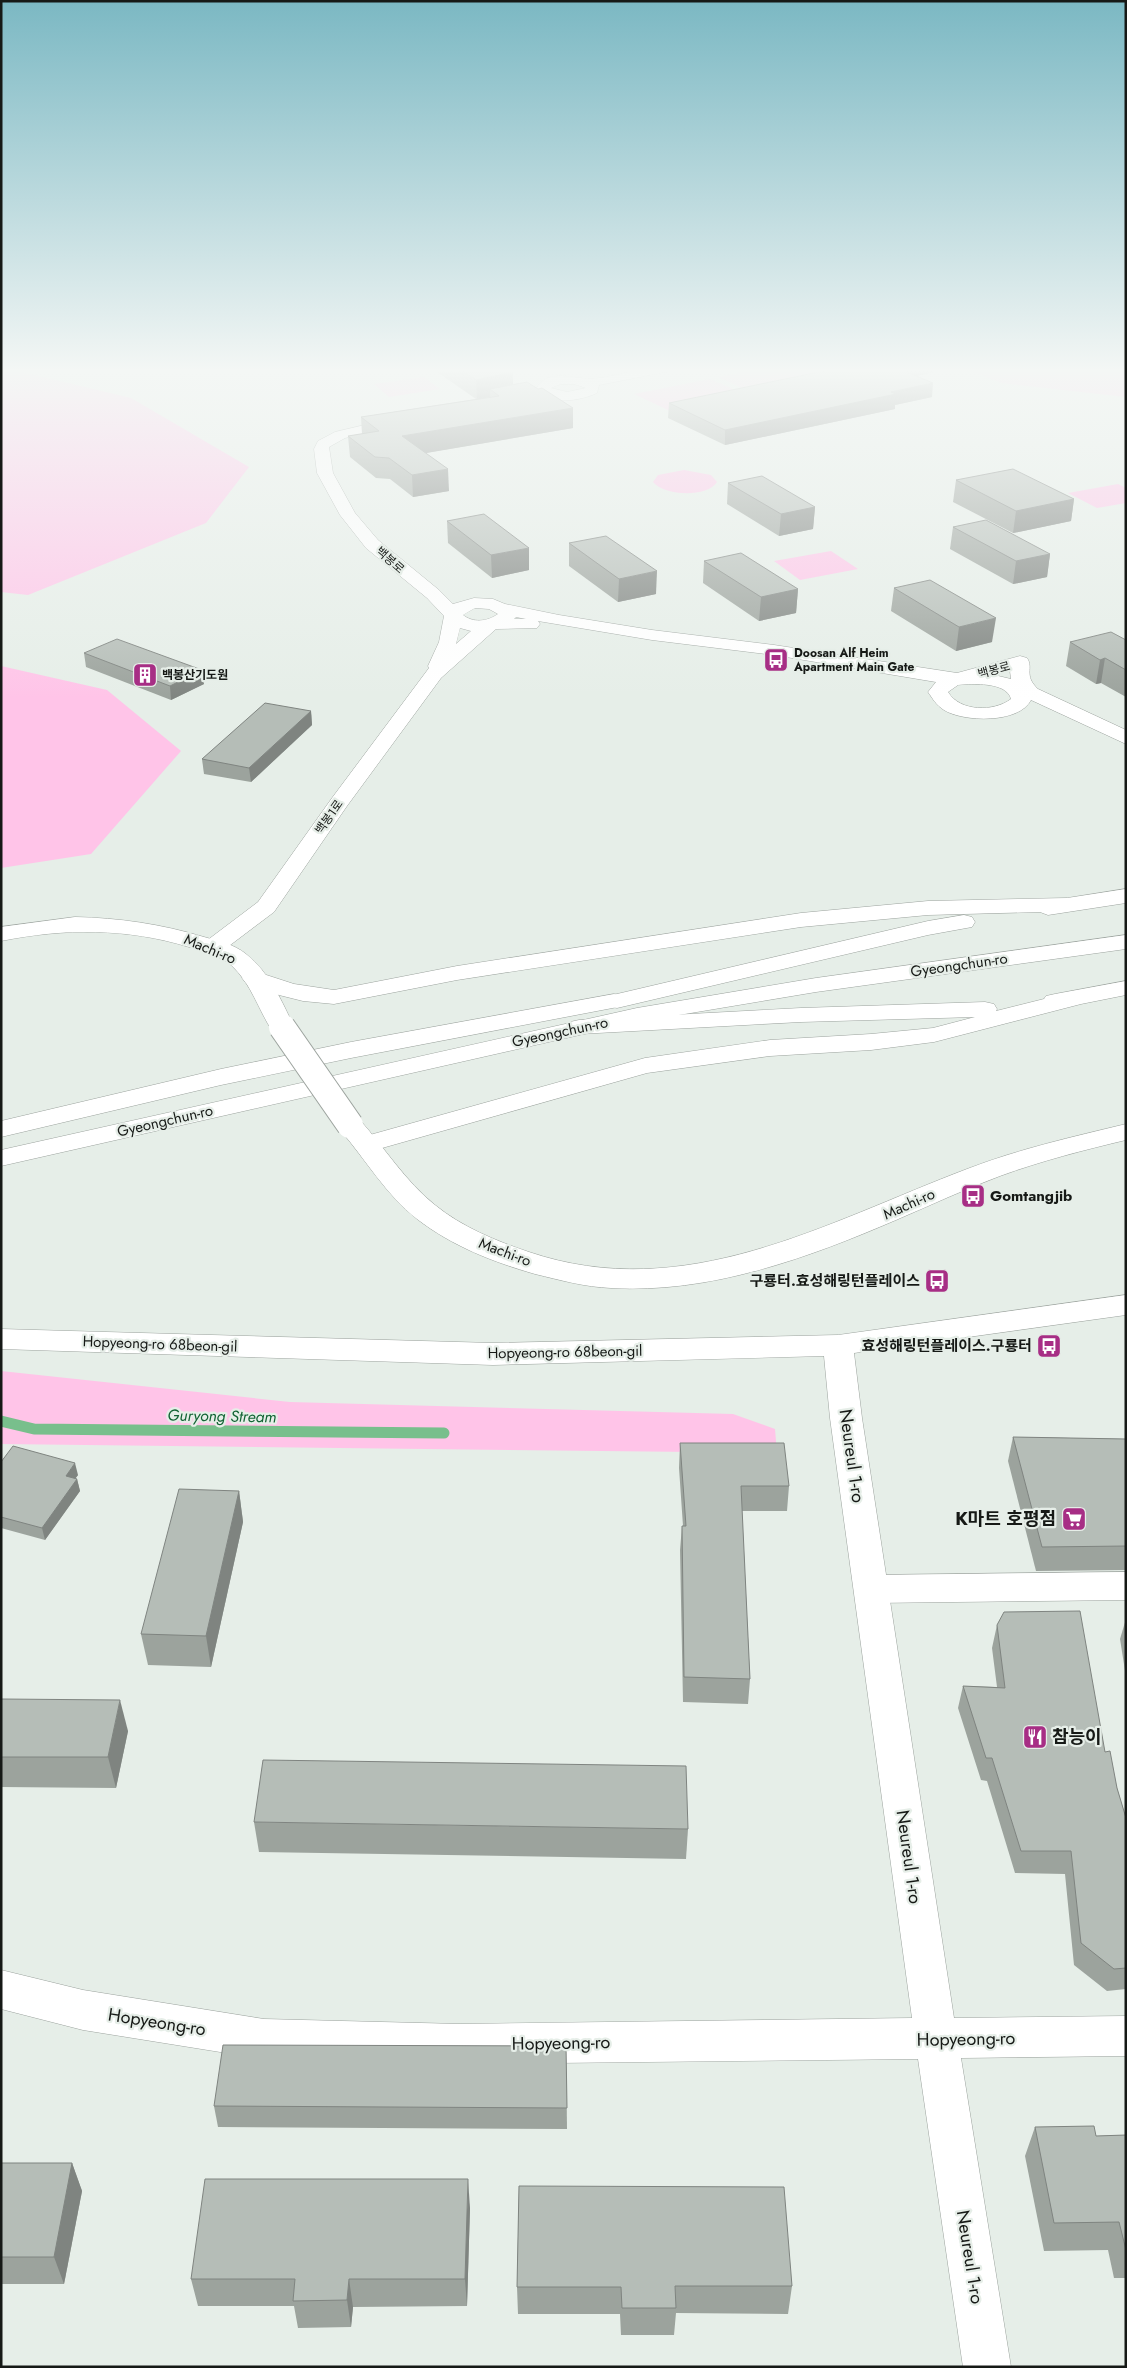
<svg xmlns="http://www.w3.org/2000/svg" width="1127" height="2368" font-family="Jost,'Noto Sans KR',sans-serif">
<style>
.green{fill:#ffc4e8}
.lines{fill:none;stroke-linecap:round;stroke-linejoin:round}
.stream{stroke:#78bf8c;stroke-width:11}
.street-casing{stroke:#9ca39e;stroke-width:1}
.secondary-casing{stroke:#9ca39e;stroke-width:1}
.highway-casing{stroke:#9ca39e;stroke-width:1}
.street{fill:#fff;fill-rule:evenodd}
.secondary{fill:#fff;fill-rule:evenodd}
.highway{fill:#fff;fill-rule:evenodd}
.secondary-bridge-casing{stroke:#9ca39e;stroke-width:28;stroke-linecap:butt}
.secondary-bridge{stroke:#fff;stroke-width:26}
.wall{fill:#9ca39d}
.shaded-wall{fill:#7f8480}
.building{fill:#b5bdb7;stroke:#7f8480}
.labels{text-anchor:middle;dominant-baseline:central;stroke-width:4.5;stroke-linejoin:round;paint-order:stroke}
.far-street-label{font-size:12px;fill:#161916;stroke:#e6eee8}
.far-poi-label{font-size:12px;font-weight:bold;fill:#161916;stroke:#e6eee8;text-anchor:start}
.street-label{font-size:15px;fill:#161916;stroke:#e6eee8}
.poi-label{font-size:15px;font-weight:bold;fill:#161916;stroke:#e6eee8;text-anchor:end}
.water-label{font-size:16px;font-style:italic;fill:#126334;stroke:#e6eee8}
.near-street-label{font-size:18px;fill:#161916;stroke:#e6eee8}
.near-poi-label{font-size:18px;font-weight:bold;fill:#161916;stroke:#e6eee8;text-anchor:end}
</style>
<rect width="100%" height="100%" fill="#e6eee8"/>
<!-- green -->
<g class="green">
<polygon points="1,367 18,367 22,372 131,398 249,467 206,523 28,595 1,592"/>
<polygon points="768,367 802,367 829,379 755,394 718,377"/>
<polygon points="961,367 1126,367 1126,397 1001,383"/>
<polygon points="424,377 440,389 389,397 374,384"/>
<polygon points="710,379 747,395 670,411 634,394"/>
<path d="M684 470 711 475 717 482C707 498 664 496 653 482L658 475Z"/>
<polygon points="1118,484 1126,488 1126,503 1097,508 1068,493"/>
<polygon points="831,551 858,569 800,580 774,561"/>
<polygon points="1,666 107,690 181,751 91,854 1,868"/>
<polygon points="1,1371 290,1402 733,1414 775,1429 777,1453 1,1444"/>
</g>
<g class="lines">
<!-- stream -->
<polyline class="stream" points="1,1421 34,1429 444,1433"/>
<defs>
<g id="street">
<path d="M649 367H677L670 371 599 385 597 393C580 401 549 406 536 389 548 368 572 379 591 379 609 378 631 371 649 367ZM561 384H574L586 388 567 392 551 388Z"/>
<path d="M399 417 406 421 404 424 345 438 329 447 333 473 355 513 378 540 439 590 453 604 474 598 493 599 505 604 559 615 652 630 774 645 957 673 1020 656 1027 658C1034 668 1023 675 1038 689L1126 730V744L1031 700C1019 724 963 722 944 710 936 705 933 699 928 692L936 682 774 655 652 640 538 621 540 624 537 628 496 629 441 678 347 806 274 912 221 952 213 954 205 952 201 947 205 942 258 902 332 798 429 668 428 666 439 642 444 616 427 598 366 548 340 515 317 473 314 449 318 441 335 432ZM475 608 489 609 498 614C487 622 473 623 463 615ZM516 617 526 619H514ZM460 628 471 631 456 644ZM1010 671 1011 679 994 675ZM969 684C982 684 1007 684 1011 699 994 712 960 712 948 692L958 685Z"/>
<polygon points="1126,1572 1126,1600 871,1603 859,1599 854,1589 859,1579 871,1575"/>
</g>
<g id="secondary">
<path d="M75 917C119 918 161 924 204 937 218 941 234 944 246 954 269 972 282 1001 294 1027L291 1032 282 1034 273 1032C258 1010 252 984 231 965 219 955 203 951 189 947 127 928 65 928 1 941V927Z"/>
<polygon points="1126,935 1126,949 816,992 637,1022 1,1166 1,1150 637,1008 816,978"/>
<polygon points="614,994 623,996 626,1001 623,1006 351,1058 221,1085 1,1137 1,1121 221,1069 351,1042"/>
<path d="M350 1117 359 1119C385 1148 405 1181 435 1205 462 1227 496 1241 529 1252 685 1305 825 1223 967 1169 1019 1149 1072 1137 1126 1124V1140C1084 1150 1041 1161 1000 1176 965 1189 931 1205 896 1220 808 1258 709 1294 611 1288 585 1287 560 1280 535 1274 493 1262 452 1246 417 1219 386 1195 366 1160 341 1131L337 1125 341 1119Z"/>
<polygon points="1126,1295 1126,1315 854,1353 862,1418 954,2018 1126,2016 1126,2056 961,2058 1011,2367 963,2367 918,2059 460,2064 264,2059 83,2030 1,2009 1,1970 83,1990 264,2019 460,2024 912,2018 830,1418 824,1356 493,1365 1,1349 1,1329 493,1343 838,1335"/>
</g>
<g id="highway">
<polygon points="1126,889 1126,903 1048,915 1040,912 928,915 801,927 457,980 334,1004 303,1001 275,994 246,983 242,978 246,973 254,971 294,984 334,990 457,966 801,913 928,901 1067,898"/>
<polygon points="964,915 972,917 975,922 972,927 928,935 617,1008 608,1006 605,1001 608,996 617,994 928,921"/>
<polygon points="1126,981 1126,995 1081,1004 934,1042 871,1050 770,1056 647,1073 368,1152 359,1150 355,1144 359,1138 645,1058 770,1040 871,1034 933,1028 975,1017 801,1022 579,1034 570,1032 567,1027 570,1022 579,1020 801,1008 985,1002 994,1004 997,1009 996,1011 1044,999 1046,996 1055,994"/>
</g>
</defs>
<!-- street casing -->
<use href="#street" class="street-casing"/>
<!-- secondary casing -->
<use href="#secondary" class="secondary-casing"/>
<!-- highway casing -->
<use href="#highway" class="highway-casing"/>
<!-- street -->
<use href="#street" class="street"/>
<!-- secondary -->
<use href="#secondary" class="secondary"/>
<!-- highway -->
<use href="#highway" class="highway"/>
<defs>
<polyline id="secondary-bridge" points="282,1027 350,1125"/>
</defs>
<!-- secondary-bridge casing -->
<use href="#secondary-bridge" class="secondary-bridge-casing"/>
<!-- secondary-bridge -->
<use href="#secondary-bridge" class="secondary-bridge"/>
</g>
<!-- wall -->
<g class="wall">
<polygon points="430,367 505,367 513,372 513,385 538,389 573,408 573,428 425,453 449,491 413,497 390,479 376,478 350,457 348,436 362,434 361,417 476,399"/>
<polygon points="942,370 917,376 932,397 895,405 895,409 725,445 668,418 669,403"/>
<polygon points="956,480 1074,499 1071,521 1013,533 953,502"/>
<polygon points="728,483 815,507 813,529 779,536 727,504"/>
<polygon points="447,521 529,570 492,578 448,543"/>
<polygon points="953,527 1050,554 1047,577 1013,584 950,549"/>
<polygon points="569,543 656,594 618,602 569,566"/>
<polygon points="704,561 798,589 796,613 759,621 703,583"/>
<polygon points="894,588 992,642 956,651 891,611"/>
<polygon points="1126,640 1126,697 1101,683 1096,684 1066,666 1070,642"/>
<polygon points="84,653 204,684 171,700 86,667"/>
<polygon points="311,711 312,725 251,782 204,774 202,759"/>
<polygon points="1013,1437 1126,1439 1126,1570 1036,1571 1008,1461"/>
<polygon points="680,1443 789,1486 787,1511 742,1511 750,1679 748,1704 683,1702 680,1550 682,1526 683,1526 679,1468"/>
<polygon points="1,1462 78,1475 75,1479 77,1479 80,1491 45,1540 1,1528"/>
<polygon points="239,1491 243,1522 211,1667 148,1665 141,1634"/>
<polygon points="1126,1619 1126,1677 1120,1639"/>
<polygon points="997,1625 1105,1752 1117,1788 1126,1818 1126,1989 1107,1991 1074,1965 1065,1874 1015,1873 987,1781 981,1780 958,1708 963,1686 997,1687 992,1648"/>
<polygon points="1,1699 128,1731 116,1788 1,1787"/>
<polygon points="254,1822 688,1829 686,1859 259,1852"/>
<polygon points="566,2046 567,2129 218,2127 214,2106"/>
<polygon points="1035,2127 1096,2136 1126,2135 1126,2278 1114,2278 1108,2250 1044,2251 1025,2156"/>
<polygon points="1,2163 72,2163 82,2191 64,2284 1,2284"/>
<polygon points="519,2186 792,2286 788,2314 676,2313 674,2335 621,2335 620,2314 518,2314 517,2287"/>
<polygon points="470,2208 467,2306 353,2307 351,2327 298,2328 294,2306 198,2306 191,2279"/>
</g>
<!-- shaded-wall -->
<g class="shaded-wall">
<polygon points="895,367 942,367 942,370 894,381"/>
<polygon points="513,372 513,392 490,389 490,397 477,400 476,380"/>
<polygon points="933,383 932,397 895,405 895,409 725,445 725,430"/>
<polygon points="573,408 573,428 403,457 402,436"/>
<polygon points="448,469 449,491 413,497 412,475"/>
<polygon points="1074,499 1071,521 1013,533 1016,511"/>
<polygon points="815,507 813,529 779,536 781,514"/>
<polygon points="529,548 529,570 492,578 491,555"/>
<polygon points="1050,554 1047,577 1013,584 1016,561"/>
<polygon points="657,571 656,594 618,602 619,579"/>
<polygon points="798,589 796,613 759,621 761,597"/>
<polygon points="996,618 992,642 956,651 959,627"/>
<polygon points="1105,658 1101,683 1096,684 1100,660"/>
<polygon points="202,670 204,684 171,700 170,686"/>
<polygon points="311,711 312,725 251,782 249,768"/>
<polygon points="75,1463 78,1475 68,1488 66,1476"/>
<polygon points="77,1479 80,1491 45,1540 42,1528"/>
<polygon points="239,1491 243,1522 211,1667 206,1636"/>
<polygon points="120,1700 128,1731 116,1788 108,1757"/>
<polygon points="72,2163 82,2191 64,2284 54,2257"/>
<polygon points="468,2179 470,2208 467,2306 465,2279"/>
<polygon points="349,2279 353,2307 351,2327 347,2300"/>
</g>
<!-- building -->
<g class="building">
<polygon points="457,367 505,367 513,372 476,380"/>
<polygon points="843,367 895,367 933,383 891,392 896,394 725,430 669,403"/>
<polygon points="527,382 538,389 542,388 573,408 402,436 448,469 412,475 389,458 375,457 348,436 379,431 361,417 499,396 490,389"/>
<polygon points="1013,469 1074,499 1016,511 956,480"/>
<polygon points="762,476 815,507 781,514 728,483"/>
<polygon points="484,514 529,548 491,555 447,521"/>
<polygon points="986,520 1050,554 1016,561 953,527"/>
<polygon points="606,536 657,571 619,579 569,543"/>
<polygon points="741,553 798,589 761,597 704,561"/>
<polygon points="930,580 996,618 959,627 894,588"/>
<polygon points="1111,632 1126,640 1126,670 1105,658 1100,660 1070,642"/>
<polygon points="117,639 202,670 170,686 84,653"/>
<polygon points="265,703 311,711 249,768 202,759"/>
<polygon points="1013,1437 1126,1439 1126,1546 1042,1547"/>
<polygon points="680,1443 784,1443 789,1486 741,1486 750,1679 684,1677 682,1526 686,1526"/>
<polygon points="13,1446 75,1463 66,1476 77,1479 42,1528 1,1517 1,1462"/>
<polygon points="179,1489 239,1491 206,1636 141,1634"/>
<polygon points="1080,1611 1105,1752 1110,1751 1117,1788 1126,1818 1126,1968 1114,1969 1081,1943 1071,1851 1021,1851 992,1758 986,1758 963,1686 1005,1688 997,1625 1004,1612"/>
<polygon points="1,1699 120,1700 108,1757 1,1757"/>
<polygon points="263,1760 686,1766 688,1829 254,1822"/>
<polygon points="223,2045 566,2046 567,2108 214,2106"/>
<polygon points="1094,2126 1096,2136 1126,2135 1126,2250 1119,2222 1054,2223 1035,2127"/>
<polygon points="1,2163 72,2163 54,2257 1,2257"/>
<polygon points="205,2179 468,2179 465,2279 349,2279 347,2300 293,2301 295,2279 191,2279"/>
<polygon points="519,2186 784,2187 792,2286 675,2286 676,2308 622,2308 621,2287 517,2287"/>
</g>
<!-- sky -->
<linearGradient id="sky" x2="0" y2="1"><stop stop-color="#7bb8c3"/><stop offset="0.53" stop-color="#f4f7f5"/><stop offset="1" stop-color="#f4f7f5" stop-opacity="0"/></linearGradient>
<rect width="1127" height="699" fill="url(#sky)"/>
<!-- icons -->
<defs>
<symbol id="bus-square" viewBox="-11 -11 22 22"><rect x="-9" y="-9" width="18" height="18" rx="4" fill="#a72e85" stroke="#e6eee8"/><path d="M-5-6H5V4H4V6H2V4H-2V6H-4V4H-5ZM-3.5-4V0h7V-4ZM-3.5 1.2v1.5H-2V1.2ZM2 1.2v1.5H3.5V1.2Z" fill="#fff"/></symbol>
<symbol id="building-square" viewBox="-11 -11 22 22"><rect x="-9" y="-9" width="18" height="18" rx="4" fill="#a72e85" stroke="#e6eee8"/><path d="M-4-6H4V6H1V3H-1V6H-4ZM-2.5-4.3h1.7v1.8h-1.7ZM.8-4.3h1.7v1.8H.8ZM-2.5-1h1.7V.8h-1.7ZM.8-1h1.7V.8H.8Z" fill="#fff"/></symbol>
<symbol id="supermarket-square" viewBox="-11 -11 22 22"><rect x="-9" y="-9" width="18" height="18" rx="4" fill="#a72e85" stroke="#e6eee8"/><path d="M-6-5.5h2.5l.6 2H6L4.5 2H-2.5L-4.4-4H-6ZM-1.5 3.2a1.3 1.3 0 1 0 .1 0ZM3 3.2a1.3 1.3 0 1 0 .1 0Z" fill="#fff"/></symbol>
<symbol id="restaurant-square" viewBox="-11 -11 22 22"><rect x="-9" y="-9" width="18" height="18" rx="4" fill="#a72e85" stroke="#e6eee8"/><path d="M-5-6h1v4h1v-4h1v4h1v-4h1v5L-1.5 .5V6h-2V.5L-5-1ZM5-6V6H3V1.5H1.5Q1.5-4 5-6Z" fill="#fff"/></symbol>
</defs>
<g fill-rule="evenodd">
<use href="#bus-square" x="762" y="646" width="28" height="28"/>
<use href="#building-square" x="131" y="661" width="28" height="28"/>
<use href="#bus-square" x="959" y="1182" width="28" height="28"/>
<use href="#bus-square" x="923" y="1267" width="28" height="28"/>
<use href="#bus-square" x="1035" y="1332" width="28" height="28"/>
<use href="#supermarket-square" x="1060" y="1505" width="28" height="28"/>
<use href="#restaurant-square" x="1021" y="1723" width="28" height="28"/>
</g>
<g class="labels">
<!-- far-street labels -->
<g class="far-street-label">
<text transform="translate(390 560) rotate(41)">백봉로</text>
<text transform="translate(994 670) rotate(-15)">백봉로</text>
<text transform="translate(329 817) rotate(-55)">백봉1로</text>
</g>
<!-- far-poi labels -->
<g class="far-poi-label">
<text x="794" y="653">Doosan Alf Heim<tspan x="794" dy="14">Apartment Main Gate</tspan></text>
<text x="162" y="675">백봉산기도원</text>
</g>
<!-- street labels -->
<g class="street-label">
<text transform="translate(210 949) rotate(23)">Machi-ro</text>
<text transform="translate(959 965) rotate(-8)">Gyeongchun-ro</text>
<text transform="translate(560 1032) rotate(-12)">Gyeongchun-ro</text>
<text transform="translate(165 1121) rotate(-13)">Gyeongchun-ro</text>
<text transform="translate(909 1204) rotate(-24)">Machi-ro</text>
<text transform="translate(505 1252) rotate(21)">Machi-ro</text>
<text transform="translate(160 1344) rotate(2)">Hopyeong-ro 68beon-gil</text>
<text transform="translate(565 1352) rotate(-1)">Hopyeong-ro 68beon-gil</text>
</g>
<!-- poi labels -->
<g class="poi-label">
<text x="990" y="1196" text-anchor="start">Gomtangjib</text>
<text x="920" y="1281">구룡터.효성해링턴플레이스</text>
<text x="1032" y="1346">효성해링턴플레이스.구룡터</text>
</g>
<!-- water labels -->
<g class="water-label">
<text transform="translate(222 1416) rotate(1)">Guryong Stream</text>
</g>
<!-- near-street labels -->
<g class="near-street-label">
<text transform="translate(852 1456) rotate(82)">Neureul 1-ro</text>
<text transform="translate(909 1857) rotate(82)">Neureul 1-ro</text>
<text transform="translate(157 2022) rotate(9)">Hopyeong-ro</text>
<text transform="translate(966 2039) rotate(-1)">Hopyeong-ro</text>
<text transform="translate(561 2043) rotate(-1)">Hopyeong-ro</text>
<text transform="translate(970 2257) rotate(81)">Neureul 1-ro</text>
</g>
<!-- near-poi labels -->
<g class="near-poi-label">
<text x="1056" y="1519">K마트 호평점</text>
<text x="1052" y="1737" text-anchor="start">참능이</text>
</g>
</g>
<!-- border -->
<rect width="1127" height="2368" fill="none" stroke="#161916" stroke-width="5"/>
</svg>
